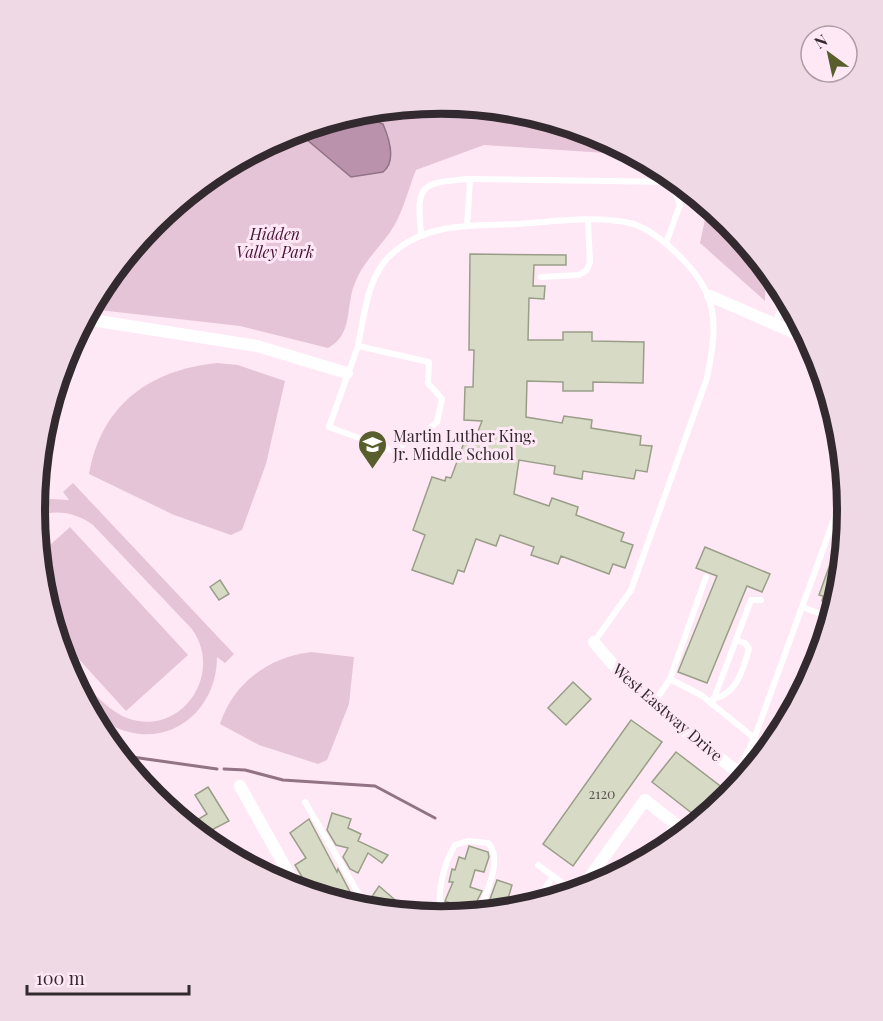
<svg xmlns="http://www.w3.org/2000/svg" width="883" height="1021" font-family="'Playfair Display',serif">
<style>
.green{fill:#e6c4d8}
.water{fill:#bb92ab;stroke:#927386;stroke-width:1.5}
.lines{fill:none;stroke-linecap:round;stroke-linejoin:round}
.stream{stroke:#927386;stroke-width:3}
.building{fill:#d7dbc5;stroke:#9a9e89;stroke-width:1.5}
.service{stroke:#fff;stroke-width:6}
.minor{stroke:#fff;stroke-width:12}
.labels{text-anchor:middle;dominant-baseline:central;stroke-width:6;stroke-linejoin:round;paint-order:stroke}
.number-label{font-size:14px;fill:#5c5654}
.park-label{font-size:16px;font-style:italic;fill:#451236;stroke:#ffe8f5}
.poi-label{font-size:16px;fill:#332a2f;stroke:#ffe8f5;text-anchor:start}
.street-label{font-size:16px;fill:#332a2f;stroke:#ffe8f5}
.rim{fill:none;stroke:#332a2f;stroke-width:8}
</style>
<rect width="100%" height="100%" fill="#ffe8f5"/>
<!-- green -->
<g class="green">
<path d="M442 104 521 111 598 135 635 155 484 145 416 170C409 187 404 209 394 226 383 245 363 261 355 283 345 306 354 334 328 348L240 326 90 309C139 218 227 152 325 123 337 119 351 113 364 111 390 107 416 106 442 104Z"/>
<polygon points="708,205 730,223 766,267 765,301 700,243"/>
<path d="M217 363 238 365 285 381 266 464 242 530 231 535 174 515 89 474C101 405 149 370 217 363Z"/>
<path d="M73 483 234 654 225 663 217 657C217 714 164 753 111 725 88 712 70 683 63 658 82 678 102 708 127 718 182 738 225 672 191 628L93 525C75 512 55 509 35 517V503L51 499 69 500 63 492Z"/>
<polygon points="70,527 188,655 126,711 56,634 42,590 39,555"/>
<path d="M311 652 354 657 349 704 327 760 318 764 259 745 220 724C233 683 269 657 311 652Z"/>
</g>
<!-- water -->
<path class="water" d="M356 118 371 119 383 124C389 138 397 161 383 172L351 177 299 133 300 130Z"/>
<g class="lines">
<!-- stream -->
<g class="stream">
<polyline points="422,105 428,105"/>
<polyline points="591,133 600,142 607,139"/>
<polyline points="118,755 217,769"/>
<polyline points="224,769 245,770 283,780 375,786 435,818"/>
</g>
</g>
<!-- building -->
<g class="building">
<polygon points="470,254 566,255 566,265 534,265 533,286 545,286 544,299 529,298 528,340 563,340 563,332 592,332 592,341 644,342 643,383 593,382 593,391 563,391 563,382 527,381 526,417 562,423 564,416 592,420 591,428 641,436 640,445 652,446 647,472 636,470 634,479 583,471 582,479 554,474 555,466 519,460 514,494 549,506 552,498 578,507 576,515 624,533 621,541 633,545 625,568 613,564 609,574 561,556 558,564 531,555 534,547 500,535 496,546 476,539 464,572 458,570 453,584 412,570 425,535 413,530 432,477 445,481 446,477 451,478 466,437 475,439 482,421 464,420 465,387 473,387 474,350 469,350"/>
<polygon points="844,525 847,526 841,590 836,606 822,601 823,596 819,595"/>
<polygon points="705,547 770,574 762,592 747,586 707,683 678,672 717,576 696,568"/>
<polygon points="220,580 229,594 219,600 210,587"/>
<polygon points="573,682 591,699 566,725 548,708"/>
<polygon points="631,720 662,742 573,866 543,844"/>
<polygon points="676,752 732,795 702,821 652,782"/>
<polygon points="208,787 229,821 200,836 187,826 207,814 195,795"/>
<polygon points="332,813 351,819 348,828 361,834 358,841 388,855 382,863 368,853 358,873 350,869 343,857 348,848 336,845 327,830"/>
<polygon points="309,819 337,872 338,869 359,909 312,894 295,865 306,858 290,833"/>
<polygon points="469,846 488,852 489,857 484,872 475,870 470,887 482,891 472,911 445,901 453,882 449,882 452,869 455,870 459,857 465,859"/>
<polygon points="497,880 512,885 506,906 489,902"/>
<polygon points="379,886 394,899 405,908 397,913 390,905 384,912 373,908 369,901"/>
</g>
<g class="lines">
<!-- service -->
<g class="service">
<polyline points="470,179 672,182 680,205 666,243"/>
<path d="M421 234C416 183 421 183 470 179L467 226"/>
<polyline points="541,277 579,275 587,270 590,262 588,221"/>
<polyline points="775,324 786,295"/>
<path d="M358 346C365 312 367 274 395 251 430 222 474 226 516 224 553 222 594 215 630 223 646 227 660 238 672 249 718 290 719 319 707 378L631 590 594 642"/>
<path d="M358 346 429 362 428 383 442 399 437 422C424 436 407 434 397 452L329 427Z"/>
<polyline points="802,607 832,618"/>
<polyline points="670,679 701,695 769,750"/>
<polyline points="810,681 822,652"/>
<path d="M713 699C737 694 743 670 749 649L745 643 736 640"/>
<polyline points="654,703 670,679 706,577"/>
<polyline points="712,704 751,600 761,600"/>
<polyline points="738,771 754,739 846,486"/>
<polyline points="305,802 368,910"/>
<polyline points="650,858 675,823"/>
<polyline points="538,865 576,893"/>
<polyline points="531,907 553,877"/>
<path d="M442 917C436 895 443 865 455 845L468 841 488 843C504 858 485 897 478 914"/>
</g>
<!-- minor -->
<g class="minor">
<polyline points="710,296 809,339"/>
<polyline points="85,319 257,346 347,373"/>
<path d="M594 642C632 691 696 741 746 778"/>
<polyline points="240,786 298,890"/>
<polyline points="579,892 645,800 687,833"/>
</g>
</g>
<!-- icons -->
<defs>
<symbol id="school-pin" viewBox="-11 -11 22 30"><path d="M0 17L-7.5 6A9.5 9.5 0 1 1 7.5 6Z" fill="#585e2c" stroke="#ffe8f5"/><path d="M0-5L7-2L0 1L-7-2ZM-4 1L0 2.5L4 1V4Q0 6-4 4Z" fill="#fff"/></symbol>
</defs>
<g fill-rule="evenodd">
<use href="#school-pin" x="356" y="428" width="33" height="45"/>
</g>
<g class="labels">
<!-- number labels -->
<g class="number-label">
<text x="602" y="793">2120</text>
</g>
<!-- park labels -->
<g class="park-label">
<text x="275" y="233">Hidden<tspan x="275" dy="18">Valley Park</tspan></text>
</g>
<!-- poi labels -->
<g class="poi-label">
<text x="393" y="435">Martin Luther King,<tspan x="393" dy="18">Jr. Middle School</tspan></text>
</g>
<!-- street labels -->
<g class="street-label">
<text transform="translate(668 712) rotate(41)">West Eastway Drive</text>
</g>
</g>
<!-- crop -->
<path d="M0 0H883V1021H0ZM45 510a396 396 0 1 1 792 0a396 396 0 1 1-792 0Z" fill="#efd9e5" fill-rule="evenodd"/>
<path class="rim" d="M45 510a396 396 0 1 1 792 0a396 396 0 1 1-792 0Z"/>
<!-- north arrow -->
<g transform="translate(829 54) rotate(327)"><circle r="28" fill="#ffe8f5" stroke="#ad9ca6" stroke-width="1.5"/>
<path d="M0-4.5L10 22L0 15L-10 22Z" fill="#585e2c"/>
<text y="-9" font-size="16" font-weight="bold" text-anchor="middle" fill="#332a2f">N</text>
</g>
<!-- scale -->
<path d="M27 985v9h162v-9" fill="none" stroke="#332a2f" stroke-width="3"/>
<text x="36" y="985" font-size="18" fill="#332a2f" stroke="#ffe8f5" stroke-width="4.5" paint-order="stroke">100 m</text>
</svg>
